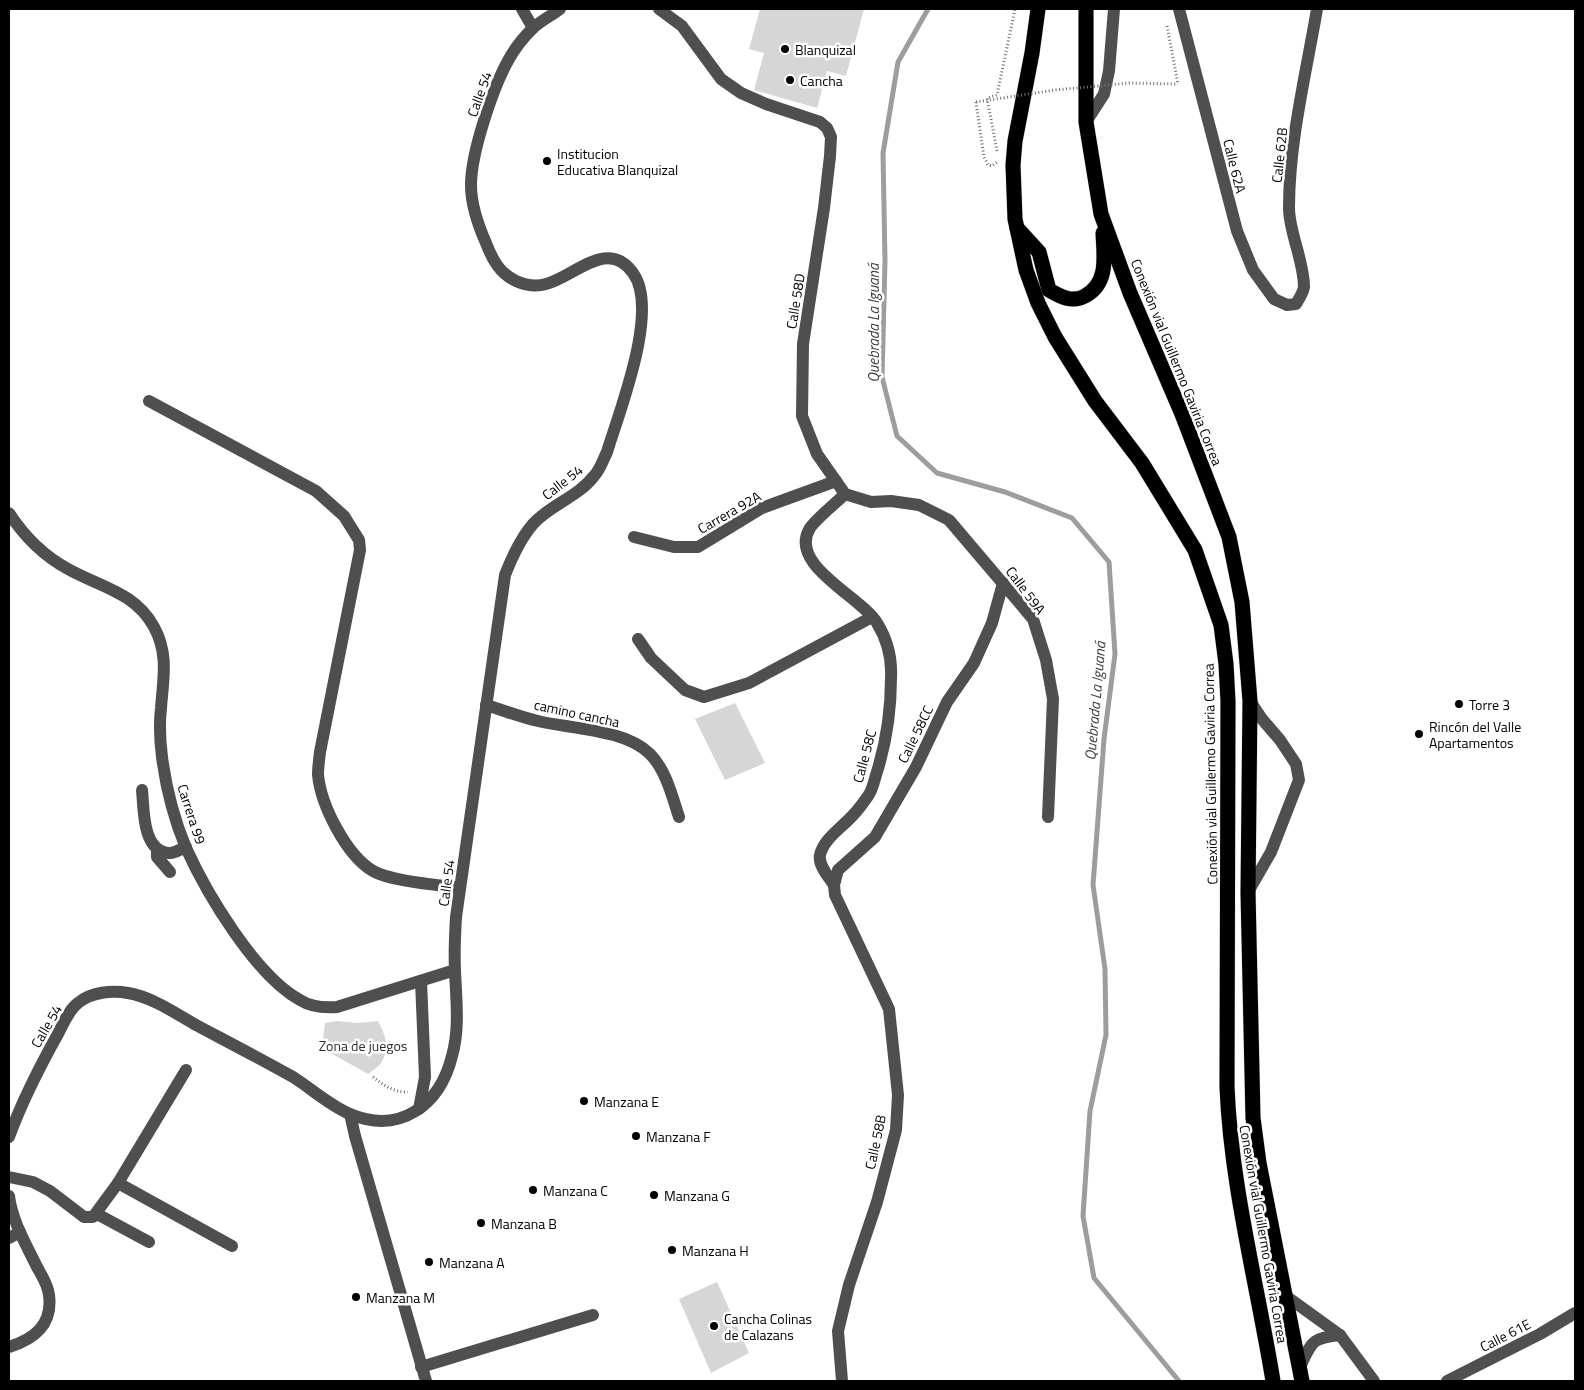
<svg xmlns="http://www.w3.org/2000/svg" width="1584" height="1390" font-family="'Titillium Web',sans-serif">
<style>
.green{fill:#d6d6d6}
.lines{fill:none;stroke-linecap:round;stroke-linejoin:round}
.stream{stroke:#9d9d9d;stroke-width:5}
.highway-casing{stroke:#dbdbdb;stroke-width:16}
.path{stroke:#717171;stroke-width:3;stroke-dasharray:1 2.5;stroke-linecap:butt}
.minor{stroke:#4f4f4f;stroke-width:12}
.highway{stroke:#000;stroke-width:15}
.path-bridge{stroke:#717171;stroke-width:3;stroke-dasharray:1 2.5;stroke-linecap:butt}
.poi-dot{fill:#000;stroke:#fff;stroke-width:2}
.labels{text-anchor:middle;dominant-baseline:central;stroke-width:5;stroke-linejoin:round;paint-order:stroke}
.poi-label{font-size:14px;fill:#000;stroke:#fff;text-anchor:start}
.street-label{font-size:14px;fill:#000;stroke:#fff}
.park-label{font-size:14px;fill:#2d2d2d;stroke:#fff}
.water-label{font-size:15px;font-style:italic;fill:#3e3e3e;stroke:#fff}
</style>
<rect width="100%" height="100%" fill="#fff"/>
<!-- green -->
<g class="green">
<polygon points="760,9 864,9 846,76 827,71 817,108 754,90 764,53 749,49"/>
<polygon points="735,703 765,763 725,780 695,719"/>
<path d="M337 1021 357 1023 378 1021C385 1034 391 1049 381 1063 378 1067 372 1071 368 1074L322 1048 325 1023Z"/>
<polygon points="717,1282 749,1353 711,1373 679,1299"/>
</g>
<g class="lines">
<!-- stream -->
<polyline class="stream" points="928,9 898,62 883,153 885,261 882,377 897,436 937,473 1005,492 1072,518 1109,562 1115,654 1104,739 1093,885 1105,969 1106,1035 1090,1111 1083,1216 1094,1278 1179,1381"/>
<defs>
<g id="highway">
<path d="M1038 9 1032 53 1015 141 1013 165 1015 219 1026 270 1038 303 1055 337 1095 401 1142 463 1195 550 1221 625 1226 664 1228 701 1227 1087C1231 1186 1257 1283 1273 1381"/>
<polyline points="1086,9 1086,122 1101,214 1130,293 1182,414 1229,537 1242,602 1250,701 1248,892 1253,1118 1259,1163 1302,1381"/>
<path d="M1017 228 1039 252 1049 290C1061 297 1072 303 1085 296 1109 283 1104 256 1103 233"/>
</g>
</defs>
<!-- highway casing -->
<use href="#highway" class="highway-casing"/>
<!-- path -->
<g class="path">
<polyline points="1167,26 1178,84"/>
<polyline points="976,102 984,157 988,165 992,166 997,162"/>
<polyline points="997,151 987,98 997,95 1015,9"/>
<path d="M373 1077C385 1086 393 1092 408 1092"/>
</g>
<!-- minor -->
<g class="minor">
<polyline points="522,9 533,28"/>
<polyline points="659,9 682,26 721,79 741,93 766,104 820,122 827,128 831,137 830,156 824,208 803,344 802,416 817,454 845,494 871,502 891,501 919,505 949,520 1033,619 1046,660 1053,699 1048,817"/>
<path d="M1179 9 1237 231 1253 270 1274 299 1287 305 1296 304C1299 299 1303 293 1304 287 1304 261 1289 232 1289 208 1289 141 1306 74 1317 9"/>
<polyline points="1086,122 1104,94 1109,71 1114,9"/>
<path d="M149 401 316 491 344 516 359 540 360 550 320 752C319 760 318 768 318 775 321 805 346 855 373 871 390 881 438 885 460 888"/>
<path d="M9 513C24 536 44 556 68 569 100 587 135 592 154 627 169 654 163 680 161 708 159 725 160 741 162 757 166 788 174 819 186 848 207 894 255 975 300 1000 311 1007 324 1008 337 1007L455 970"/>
<polyline points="634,537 674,547 698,547 762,508 836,481"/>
<polyline points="638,639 651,658 685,690 704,697 749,683 872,617"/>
<path d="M486 705C503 710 520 717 538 721 571 729 625 729 650 754 666 770 672 796 679 817"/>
<path d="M142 790C144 809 142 850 168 853 173 854 181 849 186 847"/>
<polyline points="157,850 157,857 170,872"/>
<path d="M834 885C828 876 818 865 820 855 824 838 843 827 854 814 859 809 863 803 868 796 872 791 874 782 876 775 886 744 891 711 891 678 892 659 887 639 877 623 862 597 787 565 810 528 816 519 837 502 845 494"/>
<polyline points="1248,892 1271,852 1299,780 1296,764 1280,740 1262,719 1250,701"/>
<polyline points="419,1109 425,1077 421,981"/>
<polyline points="350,1114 355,1136 426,1381"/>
<path d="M9 1137C22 1101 40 1066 59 1032 64 1022 69 1010 78 1003 91 992 112 990 128 993 152 997 175 1013 196 1025 228 1042 261 1059 293 1077 312 1089 329 1105 350 1114 400 1135 440 1105 452 1056 460 1028 456 999 455 970 454 952 455 935 456 917L505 575C512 557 520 539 533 524 550 505 578 497 594 476 600 470 603 460 607 452 619 412 660 310 633 273 608 237 574 277 546 284 536 287 525 285 516 281 500 274 492 259 486 243 478 225 471 206 471 185 471 153 493 87 509 59 515 48 524 37 532 29 540 21 551 16 560 9"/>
<polyline points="9,1177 33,1182 50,1191 84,1217 93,1217 118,1183 186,1070"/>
<polyline points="118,1183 232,1246"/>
<path d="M9 1196C12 1221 26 1244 37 1267 42 1276 48 1285 49 1295 53 1325 34 1339 9 1347"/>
<polyline points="97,1214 149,1242"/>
<polyline points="9,1238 20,1232"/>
<polyline points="1286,1296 1340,1335 1374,1381"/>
<polyline points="421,1367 593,1315"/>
<path d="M1300 1367C1312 1342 1311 1338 1340 1335"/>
<polyline points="842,1381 838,1331 849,1285 877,1202 896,1130 898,1095 889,1009 835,895 834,885 838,870 875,837 916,767 947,702 974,663 992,623 1003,583"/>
<polyline points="1447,1381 1540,1334 1575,1313"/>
</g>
<!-- highway -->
<use href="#highway" class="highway"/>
<!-- path-bridge -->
<polyline class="path-bridge" points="976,102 1055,90 1129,83 1178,84"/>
</g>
<!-- markers -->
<g class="poi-dot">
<circle cx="785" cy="49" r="5"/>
<circle cx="790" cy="80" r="5"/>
<circle cx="547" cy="161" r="5"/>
<circle cx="1459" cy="704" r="5"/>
<circle cx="1419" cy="734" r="5"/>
<circle cx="584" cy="1101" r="5"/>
<circle cx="636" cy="1136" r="5"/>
<circle cx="533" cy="1190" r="5"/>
<circle cx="654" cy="1195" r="5"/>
<circle cx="481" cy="1223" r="5"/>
<circle cx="672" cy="1250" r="5"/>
<circle cx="429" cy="1262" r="5"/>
<circle cx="356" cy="1297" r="5"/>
<circle cx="714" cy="1326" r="5"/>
</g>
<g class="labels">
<!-- poi labels -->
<g class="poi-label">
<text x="795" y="49">Blanquizal</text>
<text x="800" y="80">Cancha</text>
<text x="557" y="153">Institucion<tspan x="557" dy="16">Educativa Blanquizal</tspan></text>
<text x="1469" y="704">Torre 3</text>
<text x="1429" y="726">Rincón del Valle<tspan x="1429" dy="16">Apartamentos</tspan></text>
<text x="594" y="1101">Manzana E</text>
<text x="646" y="1136">Manzana F</text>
<text x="543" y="1190">Manzana C</text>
<text x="664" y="1195">Manzana G</text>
<text x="491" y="1223">Manzana B</text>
<text x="682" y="1250">Manzana H</text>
<text x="439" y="1262">Manzana A</text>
<text x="366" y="1297">Manzana M</text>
<text x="724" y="1318">Cancha Colinas<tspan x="724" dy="16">de Calazans</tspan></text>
</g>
<!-- street labels -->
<g class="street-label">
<text transform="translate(479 94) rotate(-70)">Calle 54</text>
<text transform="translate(1279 155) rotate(-84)">Calle 62B</text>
<text transform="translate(1235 166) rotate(76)">Calle 62A</text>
<text transform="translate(795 301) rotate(-81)">Calle 58D</text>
<text transform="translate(1177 362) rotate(68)">Conexión vial Guillermo Gaviria Correa</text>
<text transform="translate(562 482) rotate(-38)">Calle 54</text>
<text transform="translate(729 512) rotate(-30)">Carrera 92A</text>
<text transform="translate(1026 590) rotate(53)">Calle 59A</text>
<text transform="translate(577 713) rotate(12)">camino cancha</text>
<text transform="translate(915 734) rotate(-64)">Calle 58CC</text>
<text transform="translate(864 756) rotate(-75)">Calle 58C</text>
<text transform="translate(1210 774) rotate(-91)">Conexión vial Guillermo Gaviria Correa</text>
<text transform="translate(192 814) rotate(72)">Carrera 99</text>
<text transform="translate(446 883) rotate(-82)">Calle 54</text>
<text transform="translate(46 1026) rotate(-60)">Calle 54</text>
<text transform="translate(875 1142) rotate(-78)">Calle 58B</text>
<text transform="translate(1264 1234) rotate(80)">Conexión vial Guillermo Gaviria Correa</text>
<text transform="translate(1505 1335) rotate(-27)">Calle 61E</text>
</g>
<!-- park labels -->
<g class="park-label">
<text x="363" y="1045">Zona de juegos</text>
</g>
<!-- water labels -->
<g class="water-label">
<text transform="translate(873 323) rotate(-90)">Quebrada La Iguaná</text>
<text transform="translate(1095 701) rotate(-85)">Quebrada La Iguaná</text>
</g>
</g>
<!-- border -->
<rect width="1584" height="1390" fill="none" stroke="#000000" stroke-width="20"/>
</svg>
